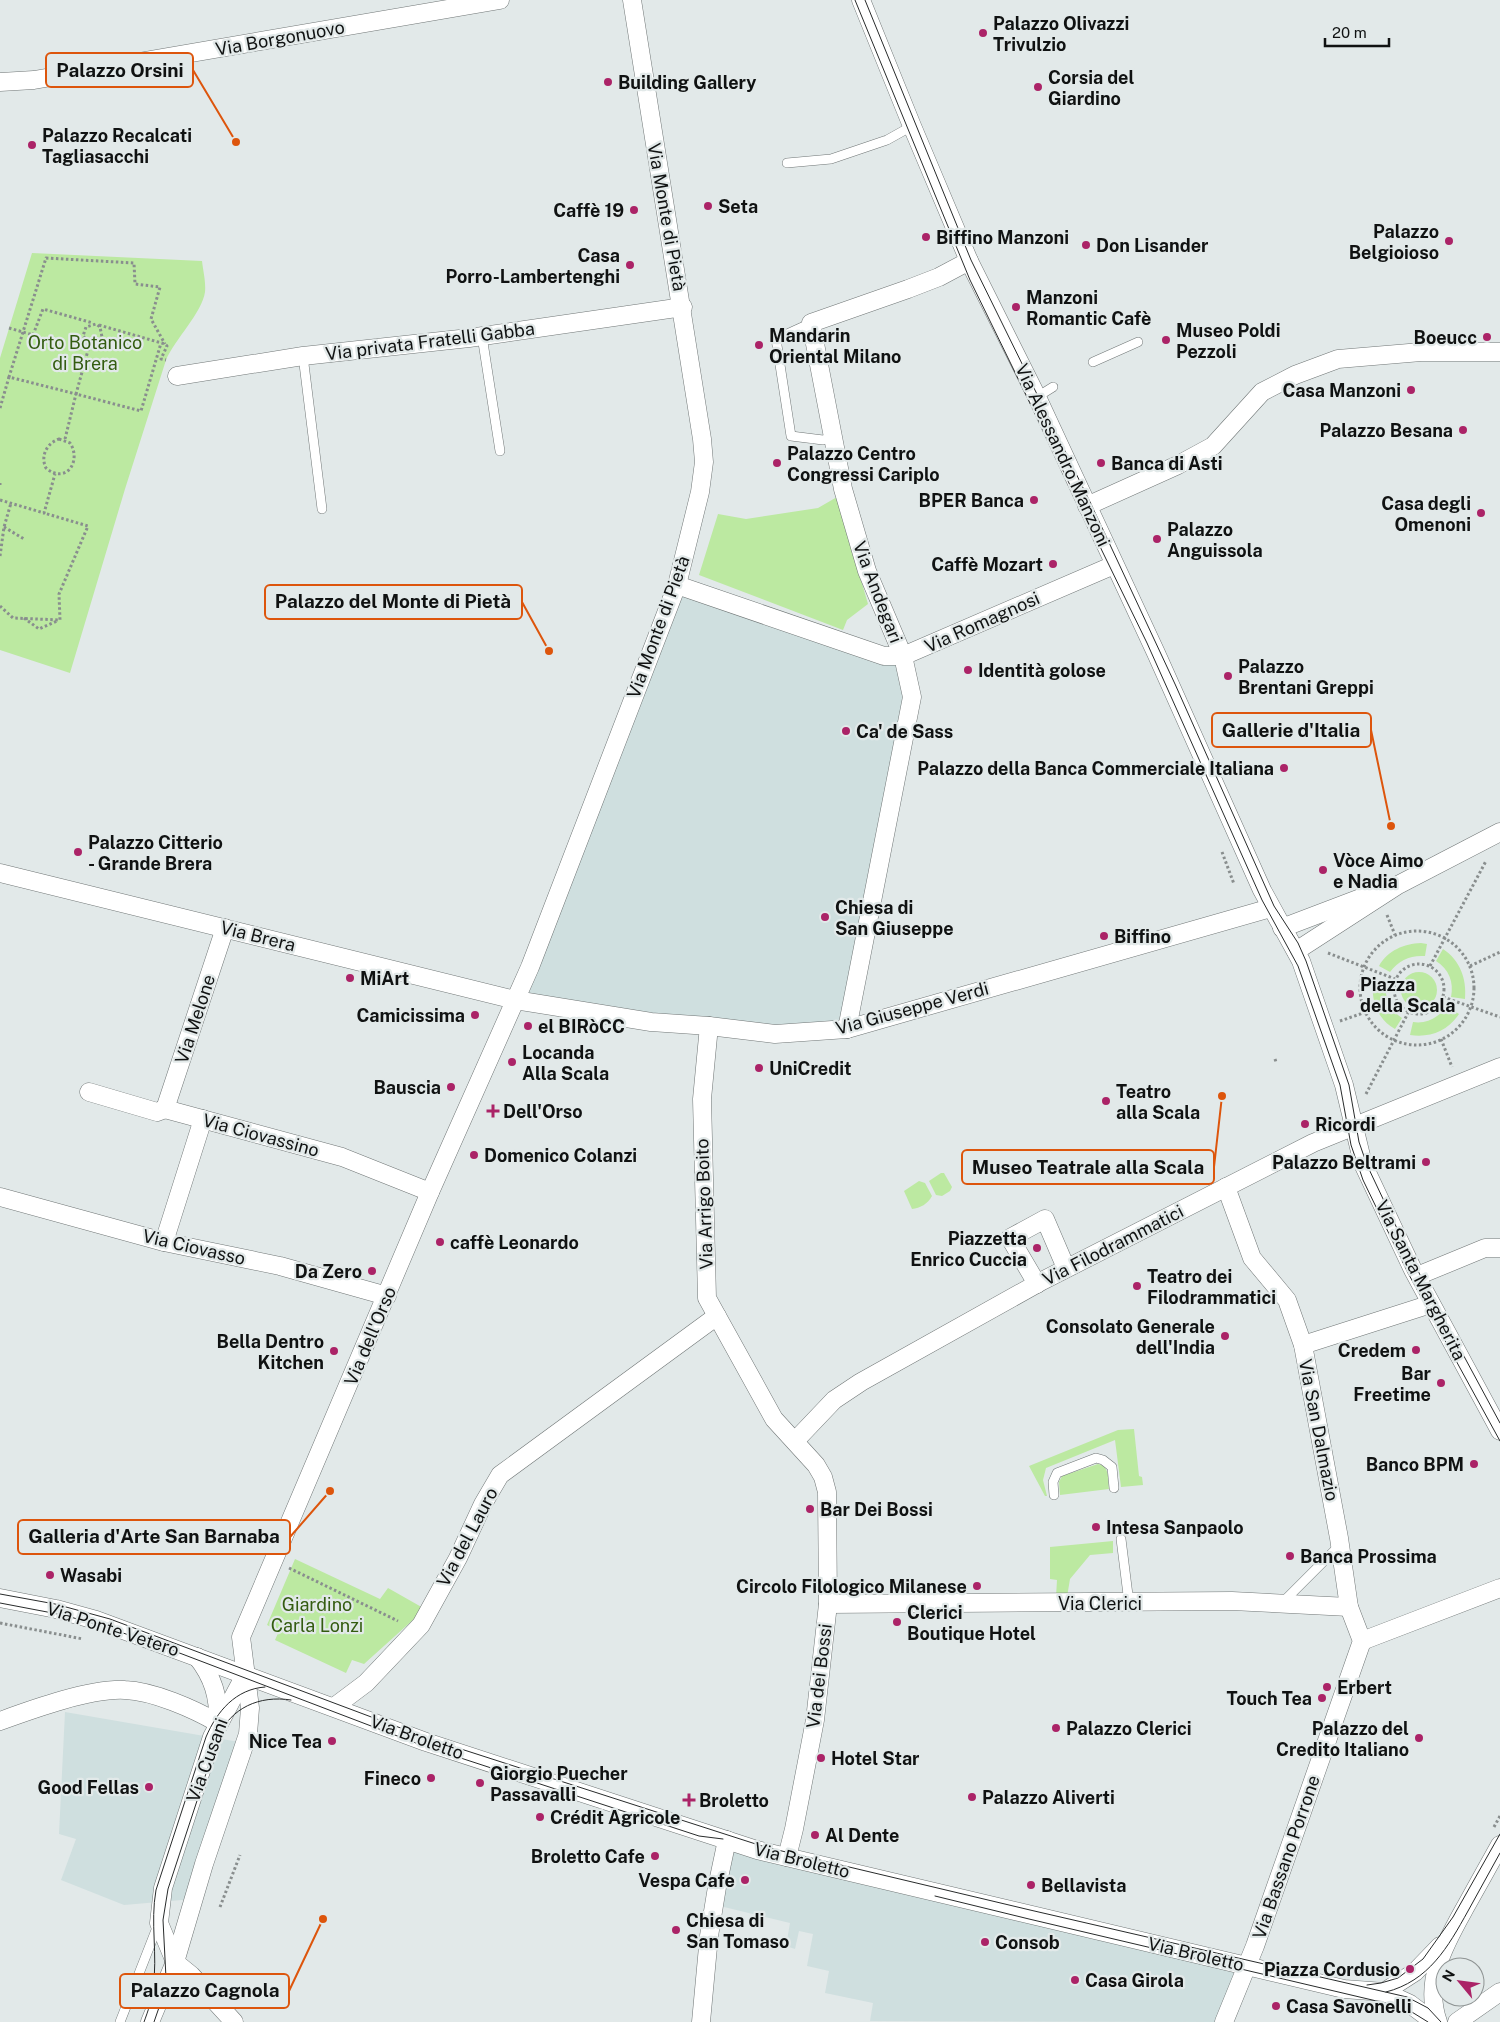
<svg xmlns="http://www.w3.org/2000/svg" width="1500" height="2022" font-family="'Public Sans',sans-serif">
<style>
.built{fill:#cfdfdf}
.green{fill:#bce9a1}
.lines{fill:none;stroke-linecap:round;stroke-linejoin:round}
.lane-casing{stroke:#707676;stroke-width:10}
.street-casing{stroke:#707676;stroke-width:19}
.path{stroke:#898e8e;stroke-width:3;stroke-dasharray:2.5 2.5;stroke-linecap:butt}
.lane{stroke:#fff;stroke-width:9}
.street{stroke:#fff;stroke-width:18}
.tram{stroke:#282b2b;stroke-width:1}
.poi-dot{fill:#ab2367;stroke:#e2e9e9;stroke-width:2}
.labels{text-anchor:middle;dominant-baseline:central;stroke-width:4.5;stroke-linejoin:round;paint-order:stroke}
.poi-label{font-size:18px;font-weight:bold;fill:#101212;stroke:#e2e9e9;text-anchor:start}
.street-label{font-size:18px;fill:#101212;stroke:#e2e9e9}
.park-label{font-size:18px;fill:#335c10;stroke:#e2e9e9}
.leader{fill:none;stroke:#dd550c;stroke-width:2}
.callout-dot{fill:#dd550c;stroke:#e2e9e9;stroke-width:2}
.callout{fill:#e2e9e9;stroke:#dd550c;stroke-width:2}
.callout-label{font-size:19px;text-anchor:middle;font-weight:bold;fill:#101212}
</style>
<rect width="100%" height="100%" fill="#e2e9e9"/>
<!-- built -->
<g class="built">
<polygon points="678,586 902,658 909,687 843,1028 774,1032 516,1000"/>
<polygon points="65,1712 245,1743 193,1899 124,1905 61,1880 76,1839 59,1834"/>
<polygon points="727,1845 1247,1966 1224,2022 870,2021 873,2003 825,1993 829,1971 807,1966 813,1934 799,1931 795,1949 786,1946 790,1923 724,1907 715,1902"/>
</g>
<!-- green -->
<g class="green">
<path d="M32 253 202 261C203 270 206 282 205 292 202 313 175 339 166 360L125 489 70 673 0 650V358Z"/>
<polygon points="837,497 868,604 847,620 843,630 699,575 718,514 746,519 818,508"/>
<path d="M1421 943 1427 944 1425 956C1410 955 1399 960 1390 972L1379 966C1388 950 1404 944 1421 943Z"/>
<path d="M1443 949C1460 960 1467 979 1465 999L1451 997C1454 982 1449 969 1436 961Z"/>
<circle cx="1419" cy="990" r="18"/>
<path d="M1373 981 1386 983C1384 998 1390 1010 1402 1018L1395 1029C1377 1019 1371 1000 1373 981Z"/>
<path d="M1447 1007 1459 1014C1448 1031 1430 1038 1410 1035L1413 1022C1427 1024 1437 1018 1447 1007Z"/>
<polygon points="941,1173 944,1173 952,1187 950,1191 942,1196 936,1195 929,1181"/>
<path d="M919 1181 925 1183 932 1196C928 1204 920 1208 912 1209L904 1191Z"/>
<polygon points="1134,1429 1139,1476 1142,1477 1143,1485 1121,1487 1115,1440 1046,1468 1043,1480 1047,1496 1045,1496 1029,1466 1118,1430"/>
<path d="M1098 1464C1110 1466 1108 1479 1109 1489L1060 1495 1059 1482 1062 1476Z"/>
<polygon points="1113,1541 1113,1553 1090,1555 1070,1579 1067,1597 1056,1597 1057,1580 1050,1579 1050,1547"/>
<polygon points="295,1559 380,1599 388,1588 425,1609 364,1664 352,1660 346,1673 275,1640 279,1631 267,1625"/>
</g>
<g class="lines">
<defs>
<g id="lane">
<polyline points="787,163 831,159 887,140 912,126"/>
<polyline points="811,323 776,339 791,436 823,440 833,437"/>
<polyline points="482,336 500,451"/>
<polyline points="303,356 322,509"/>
<polyline points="1093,362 1138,342"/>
<polyline points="1037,397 1053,387"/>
<polyline points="1054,1495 1053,1482 1057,1473 1096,1458 1103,1460 1112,1467 1114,1488"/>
<polyline points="1121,1539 1129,1603"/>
<polyline points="1282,1603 1340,1545"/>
<polyline points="120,2022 158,1925"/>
</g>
<g id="street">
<polyline points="861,0 912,126 969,261 1037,397 1156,653 1262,890 1301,961 1344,1085 1363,1164 1413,1270 1500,1431"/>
<polyline points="0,82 34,80 500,0"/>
<polyline points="177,376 303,356 469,338 683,307"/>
<polyline points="1087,506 1178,465 1213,446 1262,392 1295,375 1338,359 1421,352 1500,352"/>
<polyline points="677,585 884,656 903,656 1114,565"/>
<polyline points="0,873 515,1000 651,1022 709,1026 775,1034 847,1029 1271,908"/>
<polyline points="1282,928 1374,893"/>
<polyline points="1296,951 1398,885 1500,832"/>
<polyline points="709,1026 702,1099 707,1298 774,1419 816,1465 823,1477 827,1492 828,1604 815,1720 794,1829 787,1857"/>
<polyline points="847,1029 912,697 903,656 867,571 843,489 811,323 908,289 939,277 969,261"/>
<polyline points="89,1092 157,1112 165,1109 342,1157 430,1192"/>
<polyline points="165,1109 225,928"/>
<polyline points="0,1197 164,1242 280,1266 387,1296"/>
<polyline points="164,1242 203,1119"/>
<polyline points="1417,1276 1485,1248 1500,1248"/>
<polyline points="1037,1284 1010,1238 1045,1219 1066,1268"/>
<polyline points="1303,1345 1431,1304"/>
<polyline points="795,1441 834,1400 861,1382 1042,1281 1313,1143 1500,1067"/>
<polyline points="0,1598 56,1609 96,1620 426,1742 757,1850 1344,1989 1384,1992 1410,2004 1434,2022"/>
<polyline points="828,1604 1232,1601 1349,1607"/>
<polyline points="1362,1641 1500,1588"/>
<path d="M197 1657C213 1677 219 1697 218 1722"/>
<polyline points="334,1707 366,1683 421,1625 458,1558 483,1504 500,1475 717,1316"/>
<path d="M0 1721C33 1709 91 1688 125 1690 153 1691 194 1709 218 1723"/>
<polyline points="175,1962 159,1923 163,1888 212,1737 245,1675"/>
<polyline points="175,1962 191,1975 234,2022"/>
<polyline points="1384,1992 1415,1972 1440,1946"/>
<polyline points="150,2022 175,1962 204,1864 248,1734 250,1708 241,1637 430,1192 530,967 677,585 700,492 704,462 702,439 632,0"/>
<polyline points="701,2022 709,1936 717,1887 727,1840"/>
<polyline points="1224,2022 1255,1946 1362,1641 1349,1607 1339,1538 1303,1345 1287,1300 1252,1258 1226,1187"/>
<path d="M1438 2022C1423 1980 1446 1942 1466 1906 1477 1886 1489 1865 1500 1845"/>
<polyline points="1457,2022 1500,1992"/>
</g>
</defs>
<!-- lane casing -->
<use href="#lane" class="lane-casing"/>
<!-- street casing -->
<use href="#street" class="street-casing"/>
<!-- path -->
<g class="path">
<polyline points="99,325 165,344 167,346 161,359 166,360"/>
<polyline points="9,328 33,335 43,309 93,323"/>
<polyline points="90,343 99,341 102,337 100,327 96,324 86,327 83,336 90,343 76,394 141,411 161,343"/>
<polyline points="0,408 9,377"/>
<path d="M59 439 70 443C82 461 66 485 46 468 40 456 47 443 59 439Z"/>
<polyline points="65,439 76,394 9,377 46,258 134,263 135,284 160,287 151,319 165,344"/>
<polyline points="0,483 0,485"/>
<polyline points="0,500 44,513 55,474"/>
<polyline points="4,527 24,539"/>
<polyline points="0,556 4,527 11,503"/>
<polyline points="0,606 13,618 60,620 59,594 88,526 44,513"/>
<polyline points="24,618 39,629 57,621"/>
<polyline points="1222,852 1234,884"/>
<polyline points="1387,915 1395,935"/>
<circle cx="1417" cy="988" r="57"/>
<polyline points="1328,953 1395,979"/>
<circle cx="1419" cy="989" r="25"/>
<polyline points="1430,966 1486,861"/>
<polyline points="1470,966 1500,952"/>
<polyline points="1443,997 1500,1017"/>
<polyline points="1340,1021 1366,1012"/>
<polyline points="1441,1039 1452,1067"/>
<polyline points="1275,1059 1276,1062"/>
<polyline points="1366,1094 1408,1013"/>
<polyline points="289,1568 398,1621"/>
<polyline points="0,1623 83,1639"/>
<polyline points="1494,1827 1500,1816"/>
<polyline points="220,1907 240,1855"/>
</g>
<!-- lane -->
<use href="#lane" class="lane"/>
<!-- street -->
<use href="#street" class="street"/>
<!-- tram -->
<g class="tram">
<polyline points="855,0 970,280 1147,643 1262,900 1298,966 1340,1085 1351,1145 1363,1180 1408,1273 1500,1441"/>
<polyline points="865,0 971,260 1091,504 1175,684 1274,906 1298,943 1306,961 1349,1085 1359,1142 1367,1165 1411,1258 1500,1423"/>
<polyline points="0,1594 55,1604 110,1619 430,1739 765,1847 1030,1910 1407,1997 1428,2008 1441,2022"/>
<polyline points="0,1603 63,1615 103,1626 169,1649 421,1745 699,1836 723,1839"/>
<polyline points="935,1896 1029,1919 1385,2003 1407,2009 1428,2022"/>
<polyline points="1367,1985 1381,1983 1398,1978 1423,1959 1453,1917 1500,1834"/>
<path d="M1386 1992C1429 1981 1448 1947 1468 1911 1479 1892 1489 1872 1500 1853"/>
<path d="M144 2022C148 2011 152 2000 153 1988 158 1955 150 1923 156 1890L206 1737C217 1711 236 1689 265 1687"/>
<path d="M154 2022 163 1996 166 1978 163 1920 168 1889 218 1737C231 1708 259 1695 291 1700"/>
</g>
</g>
<!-- markers -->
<g class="poi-dot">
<circle cx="983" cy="33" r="5"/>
<circle cx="608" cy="82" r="5"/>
<circle cx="1038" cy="87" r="5"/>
<circle cx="32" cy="145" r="5"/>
<circle cx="708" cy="206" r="5"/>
<circle cx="634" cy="210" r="5"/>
<circle cx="926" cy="237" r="5"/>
<circle cx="1449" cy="241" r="5"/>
<circle cx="1086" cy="245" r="5"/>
<circle cx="630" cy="265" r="5"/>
<circle cx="1016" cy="307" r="5"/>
<circle cx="1487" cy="337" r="5"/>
<circle cx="1166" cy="340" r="5"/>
<circle cx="759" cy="345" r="5"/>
<circle cx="1411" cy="390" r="5"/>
<circle cx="1463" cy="430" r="5"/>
<circle cx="777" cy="463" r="5"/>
<circle cx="1101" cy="463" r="5"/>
<circle cx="1034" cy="500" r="5"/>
<circle cx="1481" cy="513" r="5"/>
<circle cx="1157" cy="539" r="5"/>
<circle cx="1053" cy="564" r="5"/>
<circle cx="968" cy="670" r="5"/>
<circle cx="1228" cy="676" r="5"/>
<circle cx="846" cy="731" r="5"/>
<circle cx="1284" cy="768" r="5"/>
<circle cx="78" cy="852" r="5"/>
<circle cx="1323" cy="870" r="5"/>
<circle cx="825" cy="917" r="5"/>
<circle cx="1104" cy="936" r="5"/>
<circle cx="350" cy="978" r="5"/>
<circle cx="1350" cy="994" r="5"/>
<circle cx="475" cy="1015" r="5"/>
<circle cx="528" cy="1026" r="5"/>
<circle cx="512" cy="1062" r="5"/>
<circle cx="759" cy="1068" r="5"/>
<circle cx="451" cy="1087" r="5"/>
<circle cx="1106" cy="1101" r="5"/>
<path d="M490.5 1103.5h5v5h5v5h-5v5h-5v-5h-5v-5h5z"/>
<circle cx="1305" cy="1124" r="5"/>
<circle cx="474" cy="1155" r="5"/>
<circle cx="1426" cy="1162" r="5"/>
<circle cx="440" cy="1242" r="5"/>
<circle cx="1037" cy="1248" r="5"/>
<circle cx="372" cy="1271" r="5"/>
<circle cx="1137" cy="1286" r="5"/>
<circle cx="1225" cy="1336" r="5"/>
<circle cx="1416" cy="1350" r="5"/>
<circle cx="334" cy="1351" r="5"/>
<circle cx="1441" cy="1383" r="5"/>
<circle cx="1474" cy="1464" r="5"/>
<circle cx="810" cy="1509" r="5"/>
<circle cx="1096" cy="1527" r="5"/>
<circle cx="1290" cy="1556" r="5"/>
<circle cx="50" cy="1575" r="5"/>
<circle cx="977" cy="1586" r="5"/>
<circle cx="897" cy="1622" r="5"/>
<circle cx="1327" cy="1687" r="5"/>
<circle cx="1322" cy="1698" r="5"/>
<circle cx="1056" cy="1728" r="5"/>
<circle cx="1419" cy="1738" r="5"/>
<circle cx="332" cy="1741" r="5"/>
<circle cx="821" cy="1758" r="5"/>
<circle cx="431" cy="1778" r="5"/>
<circle cx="480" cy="1783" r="5"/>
<circle cx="149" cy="1787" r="5"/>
<circle cx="972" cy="1797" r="5"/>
<path d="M686.5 1792.5h5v5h5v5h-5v5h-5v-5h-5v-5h5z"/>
<circle cx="540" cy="1817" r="5"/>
<circle cx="815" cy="1835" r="5"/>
<circle cx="655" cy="1856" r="5"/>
<circle cx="745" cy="1880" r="5"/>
<circle cx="1031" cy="1885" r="5"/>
<circle cx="676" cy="1930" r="5"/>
<circle cx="985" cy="1942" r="5"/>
<circle cx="1410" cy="1969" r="5"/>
<circle cx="1075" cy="1980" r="5"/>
<circle cx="1276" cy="2006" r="5"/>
</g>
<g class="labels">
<!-- poi labels -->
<g class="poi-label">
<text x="993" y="23">Palazzo Olivazzi<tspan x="993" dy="21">Trivulzio</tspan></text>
<text x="1048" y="77">Corsia del<tspan x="1048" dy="21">Giardino</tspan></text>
<text x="618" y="82">Building Gallery</text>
<text x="42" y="135">Palazzo Recalcati<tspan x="42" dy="21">Tagliasacchi</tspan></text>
<text x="718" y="206">Seta</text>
<text x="624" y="210" text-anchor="end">Caffè 19</text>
<text x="1439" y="231" text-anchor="end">Palazzo<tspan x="1439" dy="21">Belgioioso</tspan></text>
<text x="936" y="237">Biffino Manzoni</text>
<text x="1096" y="245">Don Lisander</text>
<text x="620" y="255" text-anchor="end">Casa<tspan x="620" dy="21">Porro-Lambertenghi</tspan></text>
<text x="1026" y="297">Manzoni<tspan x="1026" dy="21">Romantic Cafè</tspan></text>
<text x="1176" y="330">Museo Poldi<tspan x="1176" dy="21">Pezzoli</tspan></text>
<text x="769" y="335">Mandarin<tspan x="769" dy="21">Oriental Milano</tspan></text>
<text x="1477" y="337" text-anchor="end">Boeucc</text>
<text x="1401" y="390" text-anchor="end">Casa Manzoni</text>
<text x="1453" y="430" text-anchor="end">Palazzo Besana</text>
<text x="787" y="453">Palazzo Centro<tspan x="787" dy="21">Congressi Cariplo</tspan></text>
<text x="1111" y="463">Banca di Asti</text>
<text x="1024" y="500" text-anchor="end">BPER Banca</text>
<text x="1471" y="503" text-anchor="end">Casa degli<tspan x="1471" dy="21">Omenoni</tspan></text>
<text x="1167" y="529">Palazzo<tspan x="1167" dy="21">Anguissola</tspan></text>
<text x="1043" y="564" text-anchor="end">Caffè Mozart</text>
<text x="1238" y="666">Palazzo<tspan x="1238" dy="21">Brentani Greppi</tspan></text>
<text x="978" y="670">Identità golose</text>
<text x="856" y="731">Ca' de Sass</text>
<text x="1274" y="768" text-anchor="end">Palazzo della Banca Commerciale Italiana</text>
<text x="88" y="842">Palazzo Citterio<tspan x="88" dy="21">- Grande Brera</tspan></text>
<text x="1333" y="860">Vòce Aimo<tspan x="1333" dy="21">e Nadia</tspan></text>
<text x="835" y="907">Chiesa di<tspan x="835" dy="21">San Giuseppe</tspan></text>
<text x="1114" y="936">Biffino</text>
<text x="360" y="978">MiArt</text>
<text x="1360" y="984">Piazza<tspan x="1360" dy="21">della Scala</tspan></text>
<text x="465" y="1015" text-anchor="end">Camicissima</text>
<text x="538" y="1026">el BIRòCC</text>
<text x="522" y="1052">Locanda<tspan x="522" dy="21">Alla Scala</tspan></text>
<text x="769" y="1068">UniCredit</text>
<text x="441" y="1087" text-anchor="end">Bauscia</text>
<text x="1116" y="1091">Teatro<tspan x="1116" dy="21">alla Scala</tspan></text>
<text x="503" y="1111">Dell'Orso</text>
<text x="1315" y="1124">Ricordi</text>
<text x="484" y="1155">Domenico Colanzi</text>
<text x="1416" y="1162" text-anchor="end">Palazzo Beltrami</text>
<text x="1027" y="1238" text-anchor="end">Piazzetta<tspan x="1027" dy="21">Enrico Cuccia</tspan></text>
<text x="450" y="1242">caffè Leonardo</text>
<text x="362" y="1271" text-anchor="end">Da Zero</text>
<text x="1147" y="1276">Teatro dei<tspan x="1147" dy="21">Filodrammatici</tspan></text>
<text x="1215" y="1326" text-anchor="end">Consolato Generale<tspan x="1215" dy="21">dell'India</tspan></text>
<text x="324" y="1341" text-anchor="end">Bella Dentro<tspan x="324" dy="21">Kitchen</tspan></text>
<text x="1406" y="1350" text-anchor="end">Credem</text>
<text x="1431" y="1373" text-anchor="end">Bar<tspan x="1431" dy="21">Freetime</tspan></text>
<text x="1464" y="1464" text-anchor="end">Banco BPM</text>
<text x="820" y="1509">Bar Dei Bossi</text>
<text x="1106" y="1527">Intesa Sanpaolo</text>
<text x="1300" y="1556">Banca Prossima</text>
<text x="60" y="1575">Wasabi</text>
<text x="967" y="1586" text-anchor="end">Circolo Filologico Milanese</text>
<text x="907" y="1612">Clerici<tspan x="907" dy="21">Boutique Hotel</tspan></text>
<text x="1337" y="1687">Erbert</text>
<text x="1312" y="1698" text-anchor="end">Touch Tea</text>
<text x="1066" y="1728">Palazzo Clerici</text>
<text x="1409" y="1728" text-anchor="end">Palazzo del<tspan x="1409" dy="21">Credito Italiano</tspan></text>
<text x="322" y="1741" text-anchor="end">Nice Tea</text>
<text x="831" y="1758">Hotel Star</text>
<text x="490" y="1773">Giorgio Puecher<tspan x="490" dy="21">Passavalli</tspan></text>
<text x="421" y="1778" text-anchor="end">Fineco</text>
<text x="139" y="1787" text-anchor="end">Good Fellas</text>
<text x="982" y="1797">Palazzo Aliverti</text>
<text x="699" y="1800">Broletto</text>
<text x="550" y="1817">Crédit Agricole</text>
<text x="825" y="1835">Al Dente</text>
<text x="645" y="1856" text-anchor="end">Broletto Cafe</text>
<text x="735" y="1880" text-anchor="end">Vespa Cafe</text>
<text x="1041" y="1885">Bellavista</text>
<text x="686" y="1920">Chiesa di<tspan x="686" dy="21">San Tomaso</tspan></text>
<text x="995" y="1942">Consob</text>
<text x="1400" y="1969" text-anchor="end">Piazza Cordusio</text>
<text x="1085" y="1980">Casa Girola</text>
<text x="1286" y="2006">Casa Savonelli</text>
</g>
<!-- street labels -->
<g class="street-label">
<text transform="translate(280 38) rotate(-10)">Via Borgonuovo</text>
<text transform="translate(667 217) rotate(80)">Via Monte di Pietà</text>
<text transform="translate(430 341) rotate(-7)">Via privata Fratelli Gabba</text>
<text transform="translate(1063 455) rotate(65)">Via Alessandro Manzoni</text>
<text transform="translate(878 592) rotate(69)">Via Andegari</text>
<text transform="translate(982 622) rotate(-24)">Via Romagnosi</text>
<text transform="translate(658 627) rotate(-70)">Via Monte di Pietà</text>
<text transform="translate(258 936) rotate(14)">Via Brera</text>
<text transform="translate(912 1008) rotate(-15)">Via Giuseppe Verdi</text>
<text transform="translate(195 1019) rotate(-72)">Via Melone</text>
<text transform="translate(261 1135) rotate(15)">Via Ciovassino</text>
<text transform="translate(704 1204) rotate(-92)">Via Arrigo Boito</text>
<text transform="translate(1113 1245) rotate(-27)">Via Filodrammatici</text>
<text transform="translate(194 1247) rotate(13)">Via Ciovasso</text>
<text transform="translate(1421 1280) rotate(63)">Via Santa Margherita</text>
<text transform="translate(370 1336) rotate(-67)">Via dell'Orso</text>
<text transform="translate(1319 1430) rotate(79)">Via San Dalmazio</text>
<text transform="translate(467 1537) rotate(-62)">Via del Lauro</text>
<text x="1100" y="1603">Via Clerici</text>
<text transform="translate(113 1629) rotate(18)">Via Ponte Vetero</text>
<text transform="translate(819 1676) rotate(-83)">Via dei Bossi</text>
<text transform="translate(417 1737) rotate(20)">Via Broletto</text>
<text transform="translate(207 1760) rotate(-70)">Via Cusani</text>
<text transform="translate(1286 1857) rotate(-71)">Via Bassano Porrone</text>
<text transform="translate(802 1860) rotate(14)">Via Broletto</text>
<text transform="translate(1196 1954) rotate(13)">Via Broletto</text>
</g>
<!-- park labels -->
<g class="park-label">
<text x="85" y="342">Orto Botanico<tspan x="85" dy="21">di Brera</tspan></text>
<text x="317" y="1604">Giardino<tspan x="317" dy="21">Carla Lonzi</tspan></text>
</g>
</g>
<!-- callouts -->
<path class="leader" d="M236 142L193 70M549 651L522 602M1391 826L1371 730M1222 1096L1214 1167M330 1491L290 1537M323 1919L289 1991"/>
<g class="callout-dot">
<circle cx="236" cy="142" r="5"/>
<circle cx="549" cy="651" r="5"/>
<circle cx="1391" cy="826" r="5"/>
<circle cx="1222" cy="1096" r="5"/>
<circle cx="330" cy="1491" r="5"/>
<circle cx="323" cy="1919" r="5"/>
</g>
<g class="callout">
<rect x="46" y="53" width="147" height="34" rx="5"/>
<rect x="265" y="585" width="257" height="34" rx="5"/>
<rect x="1212" y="713" width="159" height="34" rx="5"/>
<rect x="962" y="1150" width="252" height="34" rx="5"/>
<rect x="18" y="1520" width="272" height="34" rx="5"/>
<rect x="120" y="1974" width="169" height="34" rx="5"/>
</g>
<g class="callout-label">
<text x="120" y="77">Palazzo Orsini</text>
<text x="393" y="608">Palazzo del Monte di Pietà</text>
<text x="1291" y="737">Gallerie d'Italia</text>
<text x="1088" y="1174">Museo Teatrale alla Scala</text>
<text x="154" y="1543">Galleria d'Arte San Barnaba</text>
<text x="205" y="1997">Palazzo Cagnola</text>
</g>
<!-- north arrow -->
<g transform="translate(1460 1982) rotate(299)"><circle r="24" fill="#e2e9e9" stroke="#8e9393"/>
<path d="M0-4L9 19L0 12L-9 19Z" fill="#ab2367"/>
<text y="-8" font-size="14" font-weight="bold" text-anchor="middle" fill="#101212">N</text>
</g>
<!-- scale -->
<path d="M1325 38v8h64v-8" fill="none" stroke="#101212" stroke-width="2.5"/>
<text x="1332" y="38" font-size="15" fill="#101212" stroke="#e2e9e9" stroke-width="4" paint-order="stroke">20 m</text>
</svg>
